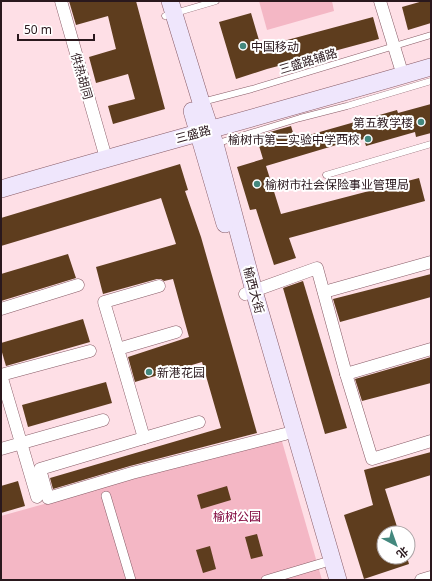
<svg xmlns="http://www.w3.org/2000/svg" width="432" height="581" font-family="'Noto Sans','Noto Sans SC',sans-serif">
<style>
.green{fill:#f4b7c5}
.building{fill:#5e3d1e}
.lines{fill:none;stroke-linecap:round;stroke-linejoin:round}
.service-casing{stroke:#885c67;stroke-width:7}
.pedestrian-casing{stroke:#885c67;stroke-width:10}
.minor-casing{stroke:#885c67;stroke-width:13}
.secondary-casing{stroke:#885c67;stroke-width:18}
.service{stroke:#fff;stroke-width:6}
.pedestrian{stroke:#fff;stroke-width:9}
.minor{stroke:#fff;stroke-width:12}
.secondary{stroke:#efe6fc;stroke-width:17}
.poi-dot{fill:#43887e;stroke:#fff;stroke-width:1.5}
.labels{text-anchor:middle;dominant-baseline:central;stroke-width:4;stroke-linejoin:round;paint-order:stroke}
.poi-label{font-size:12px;fill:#2a181d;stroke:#fff;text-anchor:start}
.street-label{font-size:12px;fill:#2a181d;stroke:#fff}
.park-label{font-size:12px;fill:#80063d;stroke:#fff}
</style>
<rect width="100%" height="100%" fill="#fedfe6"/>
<!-- green -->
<g class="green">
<polygon points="259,1 332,1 334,11 267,30"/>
<polygon points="281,438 322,580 1,580 1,516"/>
</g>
<!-- building -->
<g class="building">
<polygon points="69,1 136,1 165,109 113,124 108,106 135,99 128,74 96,83 89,57 116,49 108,16 76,25"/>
<polygon points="423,1 431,1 431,23 408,30 402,7"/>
<polygon points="251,13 261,47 373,17 379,39 267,69 236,79 219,22"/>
<polygon points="431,104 431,133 416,137 415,132 366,146 364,139 343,145 343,143 266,166 281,214 419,178 425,201 289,238 296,258 274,265 256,209 250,210 237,167 263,159 256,136 291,126 295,139 397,110 398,113"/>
<polygon points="180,164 188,190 185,191 201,237 257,433 130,466 53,489 50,478 221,428 202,362 135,382 128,357 189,337 173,279 164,281 161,279 157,279 103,294 96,267 176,244 161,198 1,246 1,218"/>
<polygon points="68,254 76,278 1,301 1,274"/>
<polygon points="431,274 431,297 340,322 333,299"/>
<polygon points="303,281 347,428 325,434 283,288"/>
<polygon points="83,319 90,342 6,366 1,349 1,343"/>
<polygon points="431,357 431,383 362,401 355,379"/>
<polygon points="106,382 112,403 28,427 22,405"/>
<polygon points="431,452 431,475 385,489 399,533 384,533 384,557 407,557 409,564 364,579 344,515 373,505 364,470"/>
<polygon points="18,481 25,506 1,513 1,486"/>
<polygon points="227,486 231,500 201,509 197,495"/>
<polygon points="257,534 263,556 251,559 245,537"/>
<polygon points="210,546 216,569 203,573 196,550"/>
</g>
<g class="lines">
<defs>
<g id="service">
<polyline points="165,16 216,1"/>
<polyline points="202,102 252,89 431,35"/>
<polyline points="215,144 300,118 347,106 431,81"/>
<polyline points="326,175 431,144"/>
</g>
<g id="pedestrian">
<polyline points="106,496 131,580"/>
<polyline points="266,580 323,563"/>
</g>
<g id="minor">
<polyline points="61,1 104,151"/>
<polyline points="380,1 400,66"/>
<polyline points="324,292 431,262"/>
<polyline points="245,294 317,268 346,374 372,459 431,441"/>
<polyline points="1,309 78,285"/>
<polyline points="118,349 104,302 159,286"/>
<polyline points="346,374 431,349"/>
<polyline points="1,375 37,497"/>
<polyline points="1,375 90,351"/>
<polyline points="199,422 144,438 40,469 48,498 132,473 285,434"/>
<polyline points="144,438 118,349 176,332"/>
<polyline points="1,449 103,420"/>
<polyline points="421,580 431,577"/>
</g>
<g id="secondary">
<polyline points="170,1 201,102 215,144 254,291 338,580"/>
<polyline points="192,111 225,224"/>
<path d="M1 189C144 147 288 109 431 67"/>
</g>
</defs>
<!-- service casing -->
<use href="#service" class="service-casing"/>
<!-- pedestrian casing -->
<use href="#pedestrian" class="pedestrian-casing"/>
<!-- minor casing -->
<use href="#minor" class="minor-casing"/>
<!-- secondary casing -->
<use href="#secondary" class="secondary-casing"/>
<!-- service -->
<use href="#service" class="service"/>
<!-- pedestrian -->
<use href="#pedestrian" class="pedestrian"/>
<!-- minor -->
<use href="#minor" class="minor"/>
<!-- secondary -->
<use href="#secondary" class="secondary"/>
</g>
<!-- markers -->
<g class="poi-dot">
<circle cx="243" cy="46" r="4"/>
<circle cx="421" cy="122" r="4"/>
<circle cx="368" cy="139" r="4"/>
<circle cx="257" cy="184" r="4"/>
<circle cx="149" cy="372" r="4"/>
</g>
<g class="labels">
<!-- poi labels -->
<g class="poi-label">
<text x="251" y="46">中国移动</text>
<text x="413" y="122" text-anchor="end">第五教学楼</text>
<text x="360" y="139" text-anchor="end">榆树市第二实验中学西校</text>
<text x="265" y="184">榆树市社会保险事业管理局</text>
<text x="157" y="372">新港花园</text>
</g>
<!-- street labels -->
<g class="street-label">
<text transform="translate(308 61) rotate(-17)">三盛路辅路</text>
<text transform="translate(82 76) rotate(74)">供热胡同</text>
<text transform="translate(193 134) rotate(-15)">三盛路</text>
<text transform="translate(254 290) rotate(75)">榆西大街</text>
</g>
<!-- park labels -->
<g class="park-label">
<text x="237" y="516">榆树公园</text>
</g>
</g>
<!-- border -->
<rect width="432" height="581" fill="none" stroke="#2a181d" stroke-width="4"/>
<!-- north arrow -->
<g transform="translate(396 545) rotate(139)"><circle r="19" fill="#ffffff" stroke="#aaa3a5"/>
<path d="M0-3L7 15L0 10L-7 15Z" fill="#43887e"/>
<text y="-6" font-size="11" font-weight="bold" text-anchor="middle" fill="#2a181d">北</text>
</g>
<!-- scale -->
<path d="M18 34v6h76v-6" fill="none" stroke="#2a181d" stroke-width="2"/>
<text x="24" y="34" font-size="12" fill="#2a181d" stroke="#ffffff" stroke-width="3" paint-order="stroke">50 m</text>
</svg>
